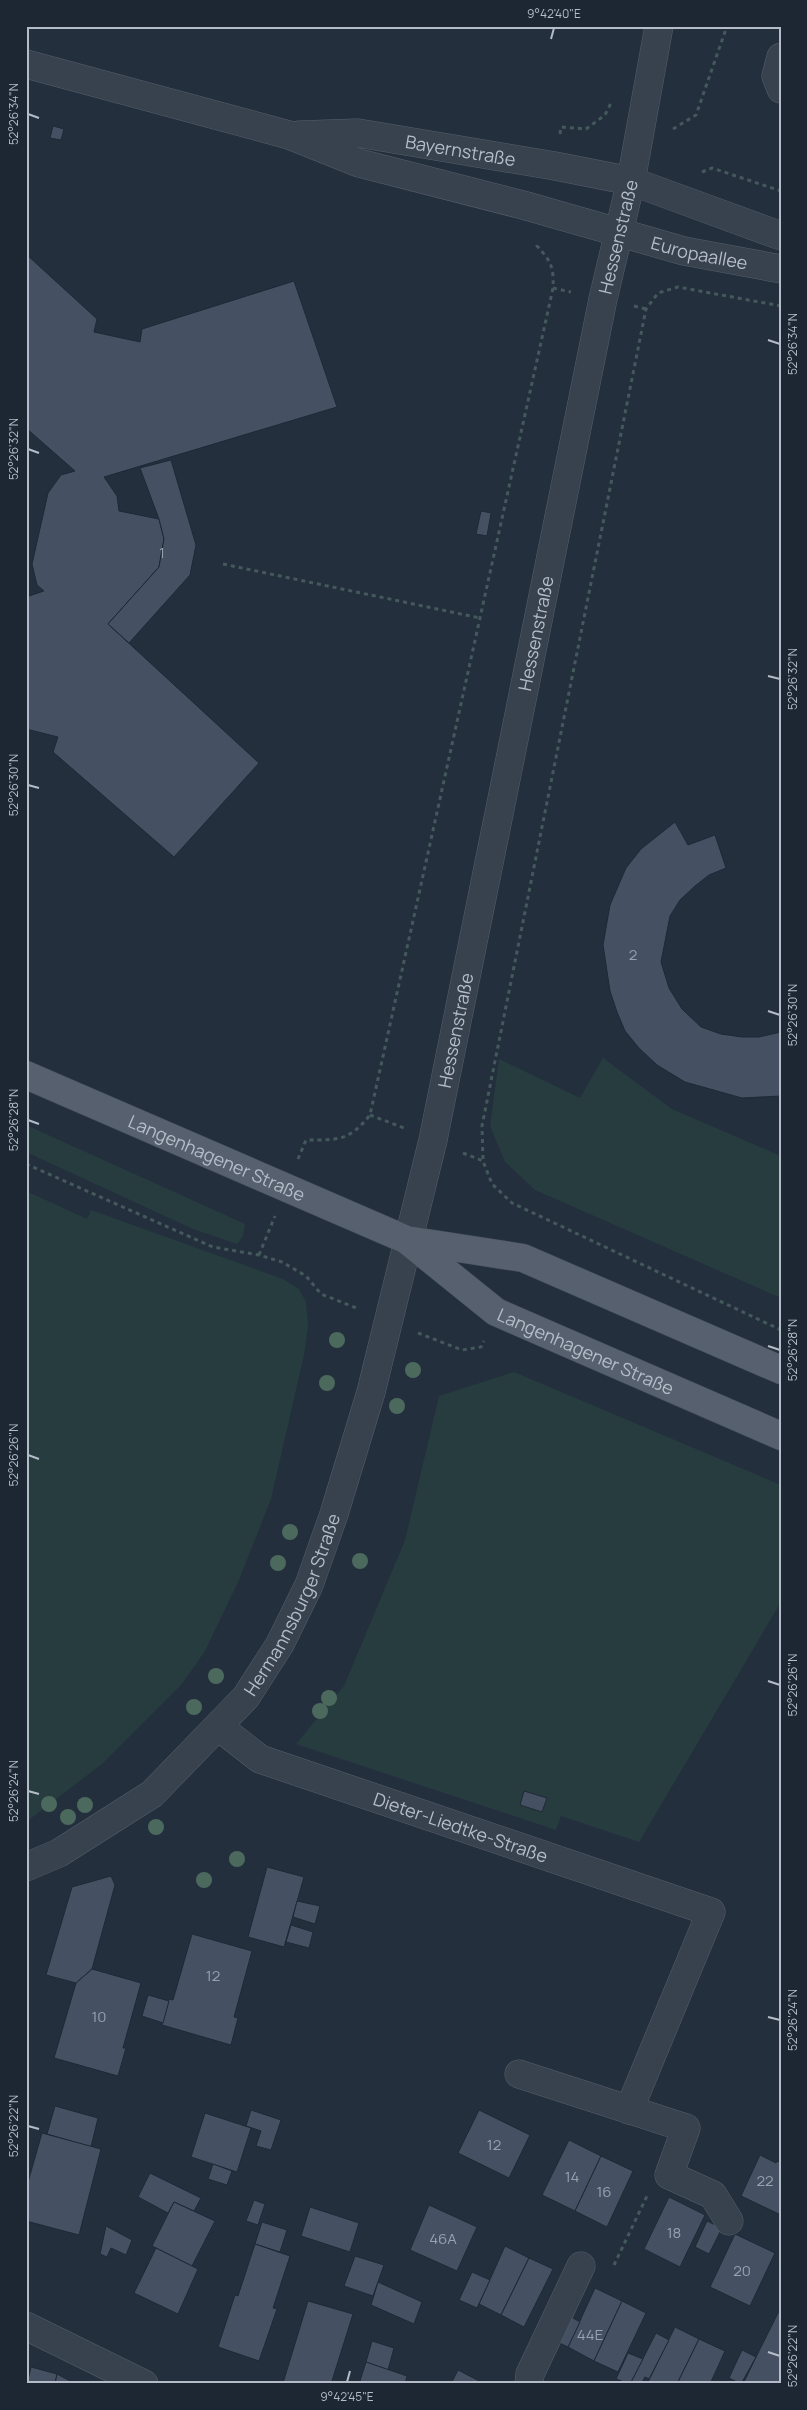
<svg xmlns="http://www.w3.org/2000/svg" width="807" height="2410" font-family="Manrope,sans-serif">
<style>
.green{fill:#263c3f}
.building{fill:#455162;stroke:#1f2835}
.lines{fill:none;stroke-linecap:round;stroke-linejoin:round}
.minor-casing{stroke:#565f6c;stroke-width:29}
.major-casing{stroke:#414a57;stroke-width:29}
.path{stroke:#44595c;stroke-width:3;stroke-dasharray:4 4;stroke-linecap:butt}
.minor{stroke:#38414e;stroke-width:28}
.major{stroke:#56606e;stroke-width:28}
.tree{fill:#4b6a5d}
.ticks{fill:none;stroke:#b4bcc9;stroke-width:2}
.labels{text-anchor:middle;dominant-baseline:central;stroke-width:4;stroke-linejoin:round;paint-order:stroke}
.number-label{font-size:15px;fill:#98a1af}
.street-label{font-size:18px;fill:#b4bcc9;stroke:#1d2633}
.neatline{fill:none;stroke:#b4bcc9;stroke-width:2}
.ticks-label{font-size:12px;text-anchor:middle;fill:#b4bcc9}
</style>
<rect width="100%" height="100%" fill="#242f3e"/>
<!-- green -->
<g class="green">
<polygon points="603,1058 672,1109 781,1156 781,1298 535,1190 505,1162 490,1126 499,1059 580,1098"/>
<polygon points="26,1125 245,1224 243,1236 237,1244 193,1229 26,1152"/>
<polygon points="26,1191 87,1219 91,1210 283,1279 299,1289 306,1302 308,1325 304,1355 271,1499 239,1580 205,1651 182,1684 102,1764 26,1822"/>
<polygon points="514,1372 781,1485 781,1602 639,1842 561,1816 556,1830 296,1744 344,1686 405,1540 439,1396"/>
</g>
<!-- building -->
<g class="building">
<polygon points="53,126 64,129 61,140 50,138"/>
<polygon points="26,254 97,319 94,332 140,342 142,329 294,281 337,407 104,477 117,496 119,511 159,519 164,539 159,567 108,624 259,763 174,857 53,752 58,737 26,729 26,597 44,591 37,585 32,564 48,493 61,475 75,471 26,428"/>
<polygon points="171,460 196,545 190,575 129,643 108,624 159,567 164,539 159,519 140,468"/>
<polygon points="481,511 491,513 487,536 476,534"/>
<polygon points="675,822 688,845 715,835 726,868 709,875 695,886 680,900 670,916 661,962 669,988 682,1009 701,1027 721,1034 742,1037 759,1037 781,1032 781,1096 742,1098 685,1082 657,1065 639,1048 625,1031 617,1012 610,991 603,945 610,905 626,868 641,849"/>
<polygon points="524,1791 547,1798 542,1812 520,1805"/>
<polygon points="267,1867 304,1877 284,1947 248,1937"/>
<polygon points="111,1876 115,1885 92,1969 76,1983 46,1975 72,1887"/>
<polygon points="297,1901 320,1906 315,1924 293,1917"/>
<polygon points="291,1925 313,1932 309,1948 286,1942"/>
<polygon points="192,1934 252,1951 234,2017 238,2018 231,2045 162,2025 169,1999 173,2000"/>
<polygon points="92,1969 141,1983 123,2048 126,2048 118,2076 54,2058 76,1983"/>
<polygon points="148,1995 169,2001 163,2023 142,2016"/>
<polygon points="55,2106 98,2118 91,2147 47,2134"/>
<polygon points="251,2110 281,2120 271,2150 256,2146 261,2131 246,2126"/>
<polygon points="479,2110 530,2135 509,2178 458,2153"/>
<polygon points="205,2113 251,2128 237,2172 191,2157"/>
<polygon points="42,2133 101,2149 79,2235 26,2221 26,2189"/>
<polygon points="569,2140 601,2156 575,2211 542,2195"/>
<polygon points="760,2155 776,2163 777,2161 781,2163 781,2215 741,2196"/>
<polygon points="601,2156 633,2171 607,2227 575,2211"/>
<polygon points="213,2164 232,2171 227,2185 208,2179"/>
<polygon points="150,2173 201,2198 194,2211 174,2202 168,2213 138,2197"/>
<polygon points="669,2197 705,2215 680,2267 644,2249"/>
<polygon points="254,2200 265,2204 258,2225 246,2221"/>
<polygon points="174,2202 215,2221 192,2266 152,2246"/>
<polygon points="429,2205 477,2227 457,2271 410,2250"/>
<polygon points="310,2207 359,2223 350,2252 301,2236"/>
<polygon points="707,2221 722,2228 709,2254 695,2247"/>
<polygon points="262,2222 287,2230 280,2252 255,2244"/>
<polygon points="106,2226 132,2240 126,2255 111,2248 107,2257 100,2254"/>
<polygon points="735,2234 775,2253 750,2306 710,2287"/>
<polygon points="255,2244 290,2256 273,2308 277,2309 259,2361 218,2347 235,2295 238,2296"/>
<polygon points="505,2246 529,2258 501,2315 479,2304"/>
<polygon points="156,2248 198,2269 178,2314 134,2293"/>
<polygon points="355,2256 384,2265 373,2296 344,2286"/>
<polygon points="529,2258 553,2269 524,2327 501,2315"/>
<polygon points="472,2272 490,2280 477,2308 459,2300"/>
<polygon points="378,2282 422,2302 414,2324 371,2305"/>
<polygon points="595,2288 622,2301 594,2361 568,2347"/>
<polygon points="308,2301 353,2314 331,2384 283,2383"/>
<polygon points="622,2301 646,2313 618,2372 594,2361"/>
<polygon points="781,2307 781,2384 743,2384 756,2357"/>
<polygon points="566,2314 580,2322 568,2347 553,2340"/>
<polygon points="675,2327 699,2339 677,2384 647,2384"/>
<polygon points="656,2333 669,2340 649,2379 645,2377 641,2384 630,2384"/>
<polygon points="699,2339 725,2351 710,2384 677,2384"/>
<polygon points="372,2341 394,2348 388,2370 366,2362"/>
<polygon points="742,2350 756,2357 741,2384 729,2378"/>
<polygon points="628,2353 643,2359 630,2384 616,2379"/>
<polygon points="366,2362 407,2376 405,2384 359,2384"/>
<polygon points="31,2367 57,2374 55,2384 27,2384"/>
<polygon points="458,2370 485,2384 451,2384"/>
<polygon points="57,2374 72,2382 72,2384 55,2384"/>
</g>
<g class="lines">
<defs>
<g id="minor">
<polyline points="781,57 776,76 781,89"/>
<path id="s1" d="M26 64 289 135 359 163 523 205 684 251 781 269"/>
<path id="s2" d="M300 135 358 133 555 166 631 181 781 236"/>
<path id="s3" d="M219 1727 260 1759 711 1912 629 2110"/>
<path id="s4" d="M26 1867 59 1853 152 1794 246 1697 280 1644 309 1585 334 1514 371 1392 433 1140 603 299 631 181 659 26"/>
<polyline points="519,2074 686,2128 669,2175 713,2195 729,2221"/>
<polyline points="26,2326 144,2384"/>
<polyline points="529,2384 530,2374 581,2266"/>
</g>
<g id="major">
<path id="s5" d="M26 1075 407 1240 523 1258 781 1370"/>
<path id="s6" d="M408 1241 496 1312 781 1436"/>
</g>
</defs>
<!-- minor casing -->
<use href="#minor" class="minor-casing"/>
<!-- major casing -->
<use href="#major" class="major-casing"/>
<!-- path -->
<g class="path">
<polyline points="673,129 696,115 727,26"/>
<polyline points="560,134 561,127 586,129 605,115 611,103"/>
<polyline points="702,172 712,168 781,191"/>
<polyline points="553,288 571,292"/>
<polyline points="634,306 646,309"/>
<polyline points="781,306 678,287 658,293 646,309 482,1126 483,1161 492,1184 512,1203 781,1330"/>
<polyline points="223,564 480,618"/>
<polyline points="370,1115 404,1128"/>
<polyline points="463,1153 483,1161"/>
<path d="M298 1159 306 1140C339 1140 349 1141 370 1115L553 288C554 267 551 261 537 246L538 243"/>
<polyline points="26,1164 213,1247 259,1255 282,1262 306,1276 321,1294 359,1309"/>
<polyline points="259,1255 275,1216"/>
<polyline points="418,1333 462,1350 481,1347 484,1341"/>
<polyline points="614,2265 647,2196"/>
</g>
<!-- minor -->
<use href="#minor" class="minor"/>
<!-- major -->
<use href="#major" class="major"/>
</g>
<!-- trees -->
<g class="tree">
<circle cx="337" cy="1340" r="8"/>
<circle cx="413" cy="1370" r="8"/>
<circle cx="327" cy="1383" r="8"/>
<circle cx="397" cy="1406" r="8"/>
<circle cx="290" cy="1532" r="8"/>
<circle cx="360" cy="1561" r="8"/>
<circle cx="278" cy="1563" r="8"/>
<circle cx="216" cy="1676" r="8"/>
<circle cx="329" cy="1698" r="8"/>
<circle cx="194" cy="1707" r="8"/>
<circle cx="320" cy="1711" r="8"/>
<circle cx="49" cy="1804" r="8"/>
<circle cx="85" cy="1805" r="8"/>
<circle cx="68" cy="1817" r="8"/>
<circle cx="156" cy="1827" r="8"/>
<circle cx="237" cy="1859" r="8"/>
<circle cx="204" cy="1880" r="8"/>
</g>
<!-- ticks -->
<path class="ticks" d="M551 39 554 28M28 114 39 118M768 340 780 344M28 449 39 453M768 676 780 679M28 785 39 788M768 1011 780 1015M28 1120 39 1124M768 1346 780 1350M28 1455 39 1459M768 1681 780 1685M28 1791 39 1794M768 2017 780 2020M28 2126 39 2129M768 2352 780 2356M347 2382 350 2371"/>
<g class="labels">
<!-- number labels -->
<g class="number-label">
<text x="162" y="552">1</text>
<text x="633" y="954">2</text>
<text x="213" y="1975">12</text>
<text x="99" y="2016">10</text>
<text x="494" y="2144">12</text>
<text x="572" y="2176">14</text>
<text x="765" y="2180">22</text>
<text x="604" y="2191">16</text>
<text x="674" y="2232">18</text>
<text x="443" y="2238">46A</text>
<text x="742" y="2270">20</text>
<text x="590" y="2334">44E</text>
</g>
<!-- street labels -->
<g class="street-label">
<text stroke="none"><textPath href="#s2" startOffset="162">Bayernstraße</textPath></text>
<text stroke="none"><textPath href="#s4" startOffset="1794">Hessenstraße</textPath></text>
<text stroke="none"><textPath href="#s1" startOffset="700">Europaallee</textPath></text>
<text stroke="none"><textPath href="#s4" startOffset="1389">Hessenstraße</textPath></text>
<text stroke="none"><textPath href="#s4" startOffset="984">Hessenstraße</textPath></text>
<text stroke="none"><textPath href="#s5" startOffset="208">Langenhagener Straße</textPath></text>
<text stroke="none"><textPath href="#s6" startOffset="211">Langenhagener Straße</textPath></text>
<text stroke="none"><textPath href="#s4" startOffset="385">Hermannsburger Straße</textPath></text>
<text stroke="none"><textPath href="#s3" startOffset="264">Dieter-Liedtke-Straße</textPath></text>
</g>
</g>
<!-- border -->
<rect width="807" height="2410" fill="none" stroke="#1d2633" stroke-width="55"/>
<rect x="28" y="28" width="752" height="2354" class="neatline"/>
<g class="ticks-label">
<text x="554" y="18">9°42'40"E</text>
<text transform="translate(14 114) rotate(-90)" y="4">52°26'34"N</text>
<text transform="translate(793 344) rotate(-90)" y="4">52°26'34"N</text>
<text transform="translate(14 449) rotate(-90)" y="4">52°26'32"N</text>
<text transform="translate(793 679) rotate(-90)" y="4">52°26'32"N</text>
<text transform="translate(14 785) rotate(-90)" y="4">52°26'30"N</text>
<text transform="translate(793 1015) rotate(-90)" y="4">52°26'30"N</text>
<text transform="translate(14 1120) rotate(-90)" y="4">52°26'28"N</text>
<text transform="translate(793 1350) rotate(-90)" y="4">52°26'28"N</text>
<text transform="translate(14 1455) rotate(-90)" y="4">52°26'26"N</text>
<text transform="translate(793 1685) rotate(-90)" y="4">52°26'26"N</text>
<text transform="translate(14 1791) rotate(-90)" y="4">52°26'24"N</text>
<text transform="translate(793 2020) rotate(-90)" y="4">52°26'24"N</text>
<text transform="translate(14 2126) rotate(-90)" y="4">52°26'22"N</text>
<text transform="translate(793 2356) rotate(-90)" y="4">52°26'22"N</text>
<text x="347" y="2401">9°42'45"E</text>
</g>
</svg>
